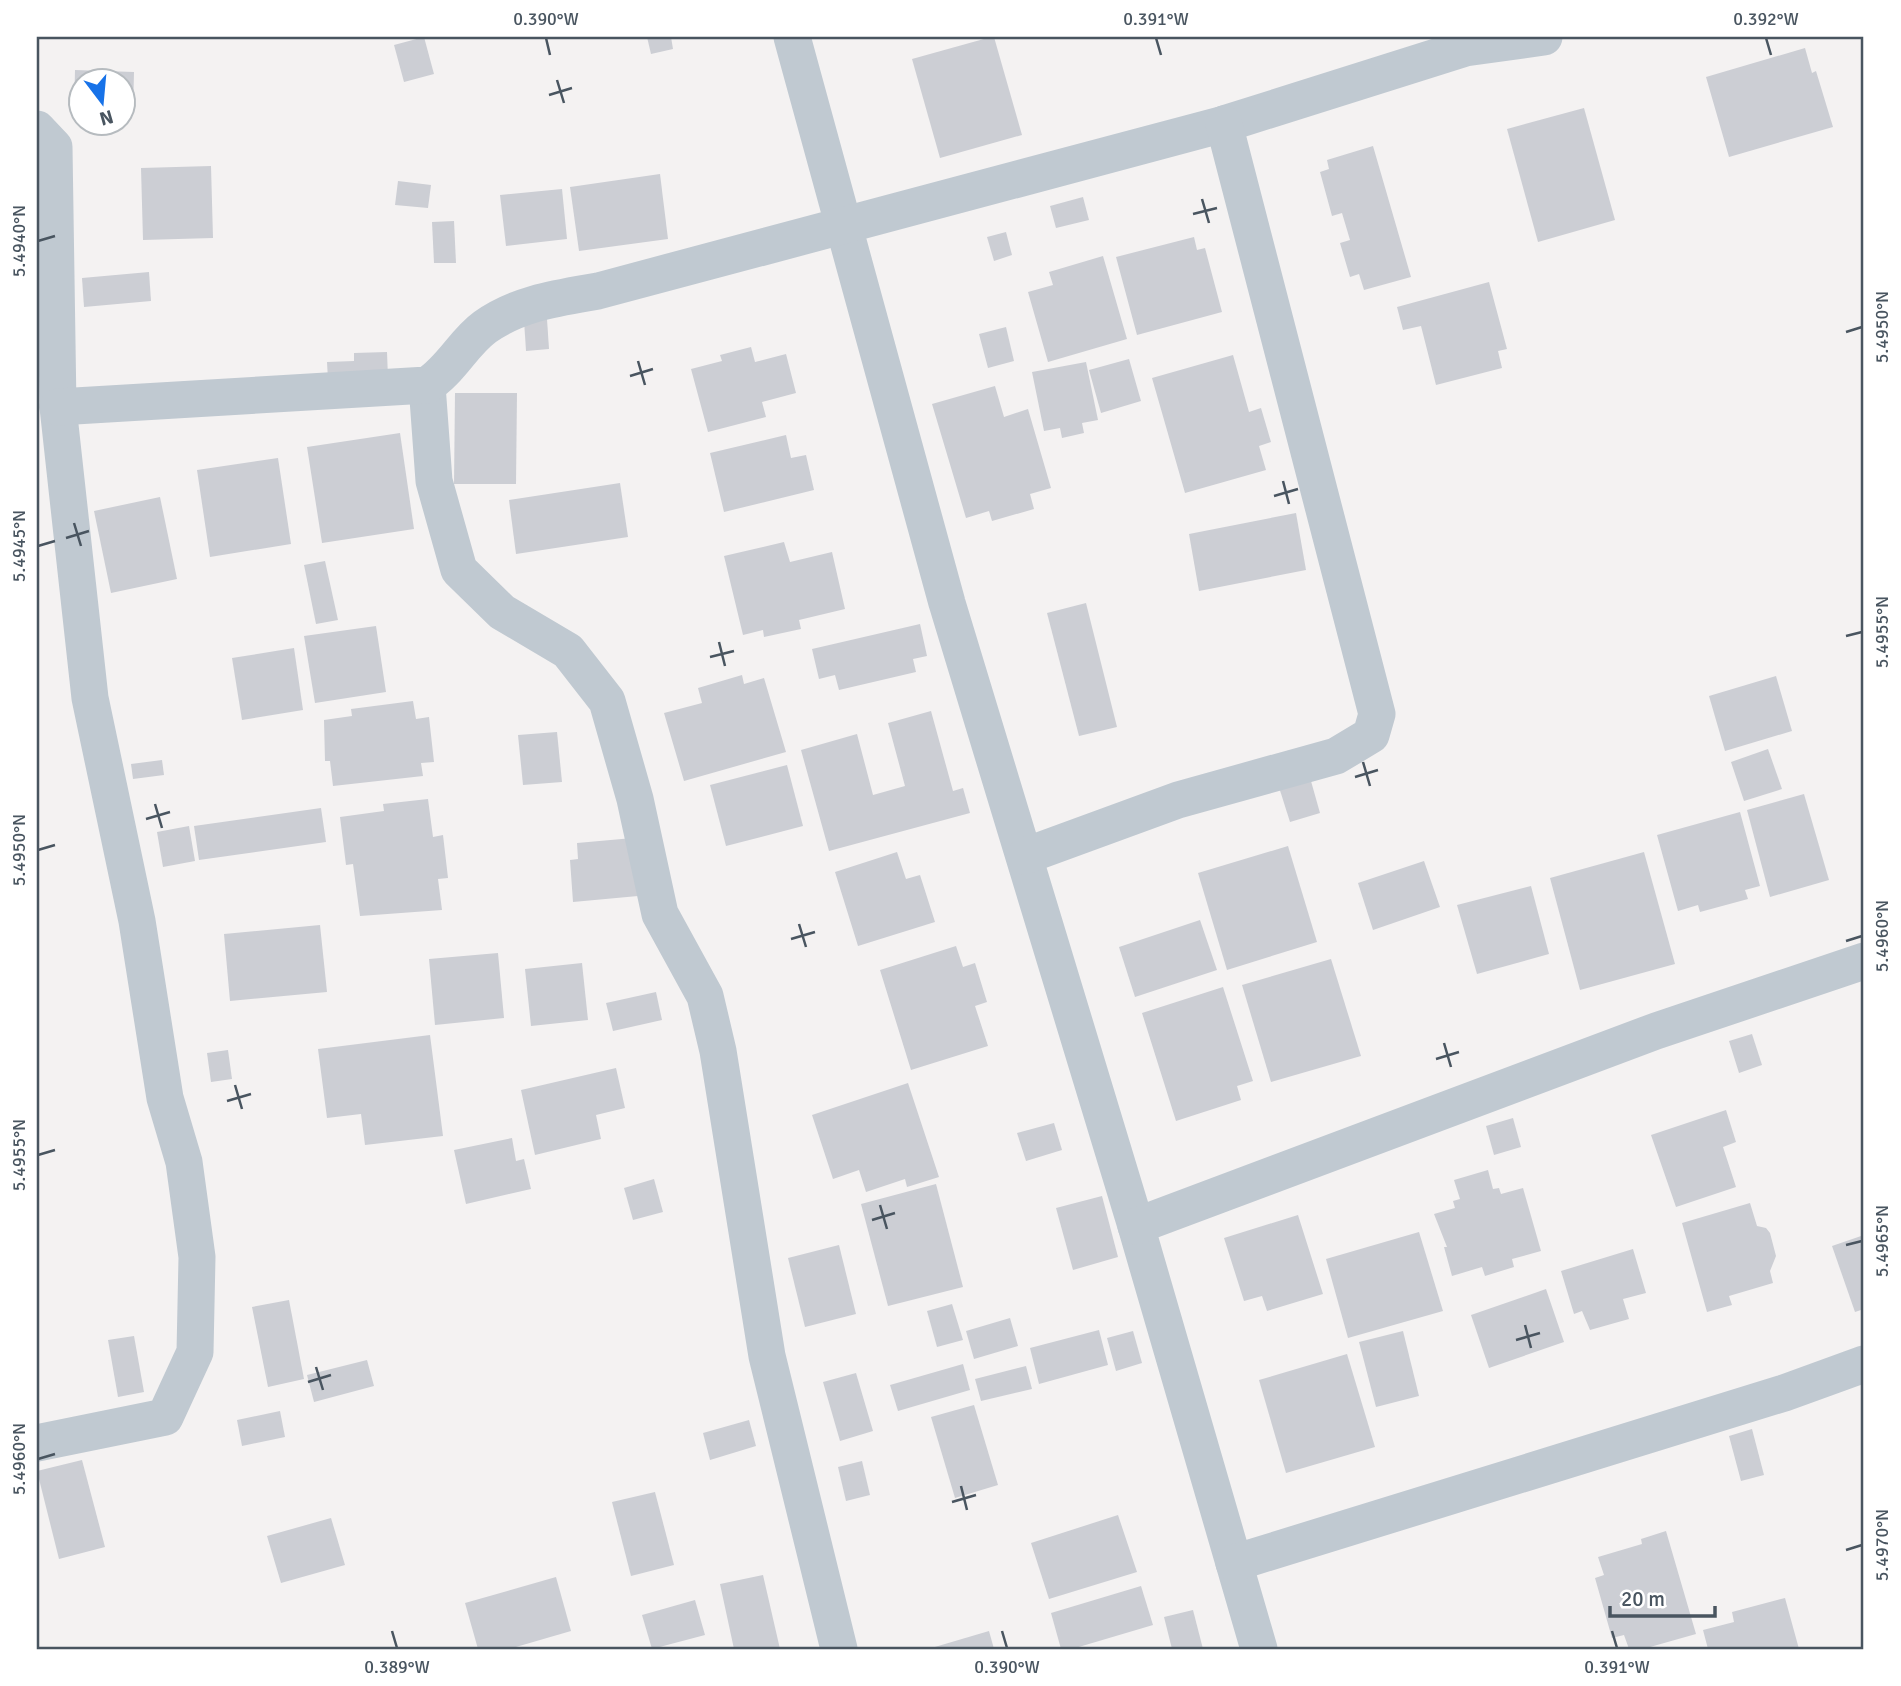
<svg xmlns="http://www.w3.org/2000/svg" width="1901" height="1686" font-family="Signika,sans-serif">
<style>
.building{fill:#ccced4}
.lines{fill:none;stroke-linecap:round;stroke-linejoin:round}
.minor{stroke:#c0c9d1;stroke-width:37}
.ticks{fill:none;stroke:#495560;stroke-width:2.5}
.neatline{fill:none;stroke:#495560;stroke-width:2.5}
.ticks-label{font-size:18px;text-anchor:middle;fill:#495560}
</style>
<rect width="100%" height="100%" fill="#f4f2f2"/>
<!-- building -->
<g class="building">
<polygon points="424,37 434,74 404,82 394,45"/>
<polygon points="647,37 671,37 673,49 651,54"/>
<polygon points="991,37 994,37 1022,135 940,158 912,59"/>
<polygon points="1805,48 1812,73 1816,71 1833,127 1729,157 1706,77"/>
<polygon points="75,70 134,72 133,114 122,114 122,80 80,80 80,113 74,113"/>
<polygon points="1584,108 1615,220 1538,242 1507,129"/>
<polygon points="1373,146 1411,277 1364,290 1359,274 1350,277 1340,243 1350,240 1342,213 1332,216 1320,172 1329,169 1327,160"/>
<polygon points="211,166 213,238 143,240 141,168"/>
<polygon points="660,174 668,239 579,251 570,187"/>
<polygon points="398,181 431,185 428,208 395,205"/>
<polygon points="562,189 567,239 506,246 500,195"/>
<polygon points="1083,197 1089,220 1056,228 1050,206"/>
<polygon points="454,221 456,263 434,263 432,222"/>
<polygon points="1006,232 1012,255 994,261 987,237"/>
<polygon points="1194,237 1197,250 1205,248 1222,312 1137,335 1116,257"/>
<polygon points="1103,256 1127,339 1048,362 1028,292 1053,285 1049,272"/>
<polygon points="149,272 151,301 84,307 82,278"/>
<polygon points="1489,282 1507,349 1498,351 1502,368 1436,385 1421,326 1403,330 1397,307"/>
<polygon points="547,319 549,349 526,351 524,320"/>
<polygon points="1006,327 1014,361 988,368 979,334"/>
<polygon points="751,347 755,362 786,354 796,393 762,402 766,417 708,432 691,369 722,361 720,355"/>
<polygon points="387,352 388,378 328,380 327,362 354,361 354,353"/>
<polygon points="1233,355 1249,412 1261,408 1271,442 1259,446 1266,470 1185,493 1152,378"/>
<polygon points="1129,359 1141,401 1101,413 1089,370"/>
<polygon points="1086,362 1098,420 1082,423 1084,433 1062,438 1060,428 1044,431 1032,372"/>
<polygon points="995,386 1004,417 1028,409 1051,488 1030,494 1034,509 992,521 989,511 966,518 932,404"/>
<polygon points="455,393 517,393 516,484 454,484"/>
<polygon points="400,433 414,529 322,543 307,447"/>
<polygon points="786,435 791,458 806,455 814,490 724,512 710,453"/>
<polygon points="278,458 291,544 210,557 197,470"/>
<polygon points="620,483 628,537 516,554 509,500"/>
<polygon points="160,497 177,579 111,593 94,511"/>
<polygon points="1296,513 1306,570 1199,591 1189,534"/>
<polygon points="784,542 790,562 832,552 845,609 799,620 801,629 764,637 763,630 743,635 724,556"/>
<polygon points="325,561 338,620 316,624 304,565"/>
<polygon points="1086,603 1117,727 1079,736 1047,613"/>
<polygon points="920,624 927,656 913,659 916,672 839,690 835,675 819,679 812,649"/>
<polygon points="376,626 386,692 315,703 304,636"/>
<polygon points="294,648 303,710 242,720 232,658"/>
<polygon points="742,675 744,684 764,678 786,752 684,781 664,713 702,703 698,688"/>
<polygon points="1776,676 1792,731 1725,751 1709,696"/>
<polygon points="413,701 416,719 429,717 434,762 421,763 423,776 333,786 330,761 325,761 324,720 352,716 351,709"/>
<polygon points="931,711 953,791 963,788 970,813 829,851 801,750 857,734 873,795 905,786 888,723"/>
<polygon points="557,732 562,782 523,785 518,735"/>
<polygon points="1768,749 1782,789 1744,801 1731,762"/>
<polygon points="162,760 164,775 133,779 131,764"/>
<polygon points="787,765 803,826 726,846 710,785"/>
<polygon points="1309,774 1320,813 1290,822 1278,784"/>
<polygon points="1804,794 1829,880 1770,897 1747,810"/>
<polygon points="428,799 433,837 443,835 448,878 438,879 442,910 360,916 353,864 346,865 340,817 384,811 383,804"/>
<polygon points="321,808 326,842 199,860 194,826"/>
<polygon points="1740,812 1760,886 1745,890 1748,899 1700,912 1698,905 1678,911 1657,835"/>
<polygon points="189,826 195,861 163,867 157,832"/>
<polygon points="633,838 638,896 573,902 570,860 578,859 577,843"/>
<polygon points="1288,846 1317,942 1227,970 1198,873"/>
<polygon points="897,852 906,879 920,875 935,922 858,946 835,872"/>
<polygon points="1644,852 1675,964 1580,990 1550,878"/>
<polygon points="1424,861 1440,907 1373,930 1358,883"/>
<polygon points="1531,886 1549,954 1477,974 1457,905"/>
<polygon points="1200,920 1217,970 1135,997 1119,947"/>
<polygon points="320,925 327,992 230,1001 224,934"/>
<polygon points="956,946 963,967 975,963 987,1002 975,1006 988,1046 911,1070 880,970"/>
<polygon points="498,953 504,1018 435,1025 429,959"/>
<polygon points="1331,959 1361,1056 1271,1082 1242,985"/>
<polygon points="582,963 588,1020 531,1026 525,969"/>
<polygon points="1223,987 1253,1081 1237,1086 1241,1100 1176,1121 1142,1013"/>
<polygon points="656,992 662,1020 613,1031 606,1003"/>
<polygon points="1752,1034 1762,1065 1739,1073 1729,1041"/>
<polygon points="430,1035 443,1136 365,1145 361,1114 327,1118 318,1049"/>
<polygon points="228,1050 232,1079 211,1082 207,1053"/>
<polygon points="616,1068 625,1108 596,1115 601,1139 535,1155 521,1090"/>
<polygon points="908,1083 939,1177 907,1187 905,1179 866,1192 859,1170 833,1179 812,1115"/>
<polygon points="1726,1110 1736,1142 1723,1147 1736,1187 1676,1207 1651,1135"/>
<polygon points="1513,1118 1521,1147 1494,1155 1486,1126"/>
<polygon points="1054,1123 1062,1150 1026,1161 1017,1133"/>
<polygon points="512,1138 516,1161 524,1159 531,1189 466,1204 454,1150"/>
<polygon points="1488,1170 1493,1189 1499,1188 1501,1194 1523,1188 1541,1251 1512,1259 1514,1267 1485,1276 1482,1267 1452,1276 1444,1247 1447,1247 1434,1214 1455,1208 1453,1201 1460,1199 1454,1180"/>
<polygon points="654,1179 663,1212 633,1220 624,1188"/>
<polygon points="936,1184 963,1287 888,1306 861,1204"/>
<polygon points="1102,1196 1118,1257 1073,1270 1056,1208"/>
<polygon points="1750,1203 1757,1226 1766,1228 1770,1233 1776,1256 1770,1271 1773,1283 1729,1296 1732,1305 1707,1312 1682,1223"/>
<polygon points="1298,1215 1323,1294 1267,1311 1262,1296 1244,1301 1224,1238"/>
<polygon points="1419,1232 1443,1311 1348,1338 1326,1259"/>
<polygon points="1864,1235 1864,1309 1855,1312 1832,1246"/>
<polygon points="839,1245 856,1314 805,1327 788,1258"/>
<polygon points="1633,1249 1646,1293 1623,1299 1629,1319 1590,1330 1582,1311 1574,1314 1561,1271"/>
<polygon points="1546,1289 1564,1342 1489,1368 1471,1315"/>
<polygon points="289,1300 304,1379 268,1387 252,1307"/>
<polygon points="952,1304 963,1340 937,1347 927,1311"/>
<polygon points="1010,1318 1018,1346 974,1359 966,1331"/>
<polygon points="1099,1330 1108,1365 1039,1384 1030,1348"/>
<polygon points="1133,1331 1142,1363 1116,1371 1107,1338"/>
<polygon points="1403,1331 1419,1396 1376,1407 1359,1342"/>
<polygon points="134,1336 144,1392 118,1397 108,1340"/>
<polygon points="1347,1354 1375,1447 1286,1473 1259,1380"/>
<polygon points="367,1360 374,1386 314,1402 307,1375"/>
<polygon points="963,1364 970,1390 898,1411 890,1385"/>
<polygon points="1026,1366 1032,1389 981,1401 975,1379"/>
<polygon points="856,1373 873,1431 840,1441 823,1382"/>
<polygon points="974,1405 998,1485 955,1498 931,1417"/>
<polygon points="280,1411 285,1437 242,1446 237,1420"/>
<polygon points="749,1420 756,1446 710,1460 703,1433"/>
<polygon points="1752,1429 1764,1475 1741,1481 1729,1436"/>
<polygon points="82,1460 105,1547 59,1559 37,1471"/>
<polygon points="862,1461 870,1495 846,1501 838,1467"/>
<polygon points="655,1492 674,1565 631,1576 612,1502"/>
<polygon points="1118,1515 1137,1572 1049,1599 1031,1543"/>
<polygon points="331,1518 345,1565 281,1583 267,1536"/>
<polygon points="1666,1531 1696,1634 1643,1649 1629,1649 1624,1635 1612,1638 1595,1578 1604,1575 1598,1557 1642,1544 1641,1539"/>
<polygon points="763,1575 780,1649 734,1649 720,1584"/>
<polygon points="556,1577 571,1631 509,1649 478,1649 465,1603"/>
<polygon points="1141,1586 1153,1625 1072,1649 1061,1649 1051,1613"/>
<polygon points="1785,1598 1799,1649 1708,1649 1703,1630 1734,1622 1732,1612"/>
<polygon points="695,1600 705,1635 652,1649 642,1615"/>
<polygon points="1193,1610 1203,1649 1172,1649 1164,1617"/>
<polygon points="989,1631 994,1649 928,1649"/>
</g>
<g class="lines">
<!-- minor -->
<g class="minor">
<polyline points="792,37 947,603 1136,1226 1259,1649"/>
<polyline points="37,129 54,147 58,407 90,698 137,921 165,1098 184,1162 197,1257 195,1352 165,1417 37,1443"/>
<polyline points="427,385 434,481 459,570 502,612 568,651 607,701 635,799 660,914 705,996 718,1051 767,1356 839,1649"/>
<path d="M58 407 427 385C451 370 463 343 485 327 519 303 558 298 598 291L1224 124 1465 48 1544 37"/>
<polyline points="1025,856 1178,800 1336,756 1371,735 1377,714 1224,124"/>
<polyline points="1136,1226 1656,1031 1864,961"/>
<polyline points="1234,1563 1784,1393 1864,1364"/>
</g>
</g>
<!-- ticks -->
<path class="ticks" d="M546 38 550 55M1156 38 1161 55M1766 38 1771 55M557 80 564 103M549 95 572 88M1202 199 1209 223M1193 214 1217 208M38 241 55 236M1846 332 1862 327M638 361 645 385M630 376 653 369M1283 481 1289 504M1274 496 1298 489M74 523 81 546M66 538 89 531M38 546 55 541M1846 636 1862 632M719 642 725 666M710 657 734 651M1363 762 1370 786M1355 777 1378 770M155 804 162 828M146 819 170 812M38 850 55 845M799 924 806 947M791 939 815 932M1846 941 1862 936M1444 1043 1451 1067M1436 1059 1459 1052M235 1085 242 1109M227 1101 251 1094M38 1155 55 1150M880 1205 887 1229M872 1220 895 1213M1846 1245 1862 1241M1525 1325 1531 1348M1516 1340 1540 1333M316 1367 323 1390M308 1382 331 1375M38 1459 55 1454M961 1486 967 1510M952 1502 976 1495M1846 1550 1862 1545M392 1631 397 1648M1002 1631 1007 1648M1612 1631 1617 1648"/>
<!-- border -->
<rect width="1901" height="1686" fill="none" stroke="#ffffff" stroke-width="77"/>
<!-- north arrow -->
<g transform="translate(102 102) rotate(164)"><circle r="33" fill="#ffffff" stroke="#b6bbbf" stroke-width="2"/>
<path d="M0-5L12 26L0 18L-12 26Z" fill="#1772e8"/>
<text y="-10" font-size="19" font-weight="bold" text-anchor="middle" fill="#495560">N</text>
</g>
<!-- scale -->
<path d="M1610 1606v10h105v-10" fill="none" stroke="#495560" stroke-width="3.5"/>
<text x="1621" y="1606" font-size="21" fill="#495560" stroke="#ffffff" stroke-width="5" paint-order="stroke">20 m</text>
<rect x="38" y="38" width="1824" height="1610" class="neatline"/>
<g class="ticks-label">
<text x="546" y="25">0.390°W</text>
<text x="1156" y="25">0.391°W</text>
<text x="1766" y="25">0.392°W</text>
<text transform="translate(19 241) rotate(-90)" y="6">5.4940°N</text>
<text transform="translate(1882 327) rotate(-90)" y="6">5.4950°N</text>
<text transform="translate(19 546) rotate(-90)" y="6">5.4945°N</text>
<text transform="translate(1882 632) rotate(-90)" y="6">5.4955°N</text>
<text transform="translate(19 850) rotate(-90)" y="6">5.4950°N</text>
<text transform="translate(1882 936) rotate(-90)" y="6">5.4960°N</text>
<text transform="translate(19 1155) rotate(-90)" y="6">5.4955°N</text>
<text transform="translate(1882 1241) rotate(-90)" y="6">5.4965°N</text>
<text transform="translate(19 1459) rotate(-90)" y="6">5.4960°N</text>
<text transform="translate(1882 1545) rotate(-90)" y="6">5.4970°N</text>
<text x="397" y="1673">0.389°W</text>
<text x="1007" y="1673">0.390°W</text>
<text x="1617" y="1673">0.391°W</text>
</g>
</svg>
